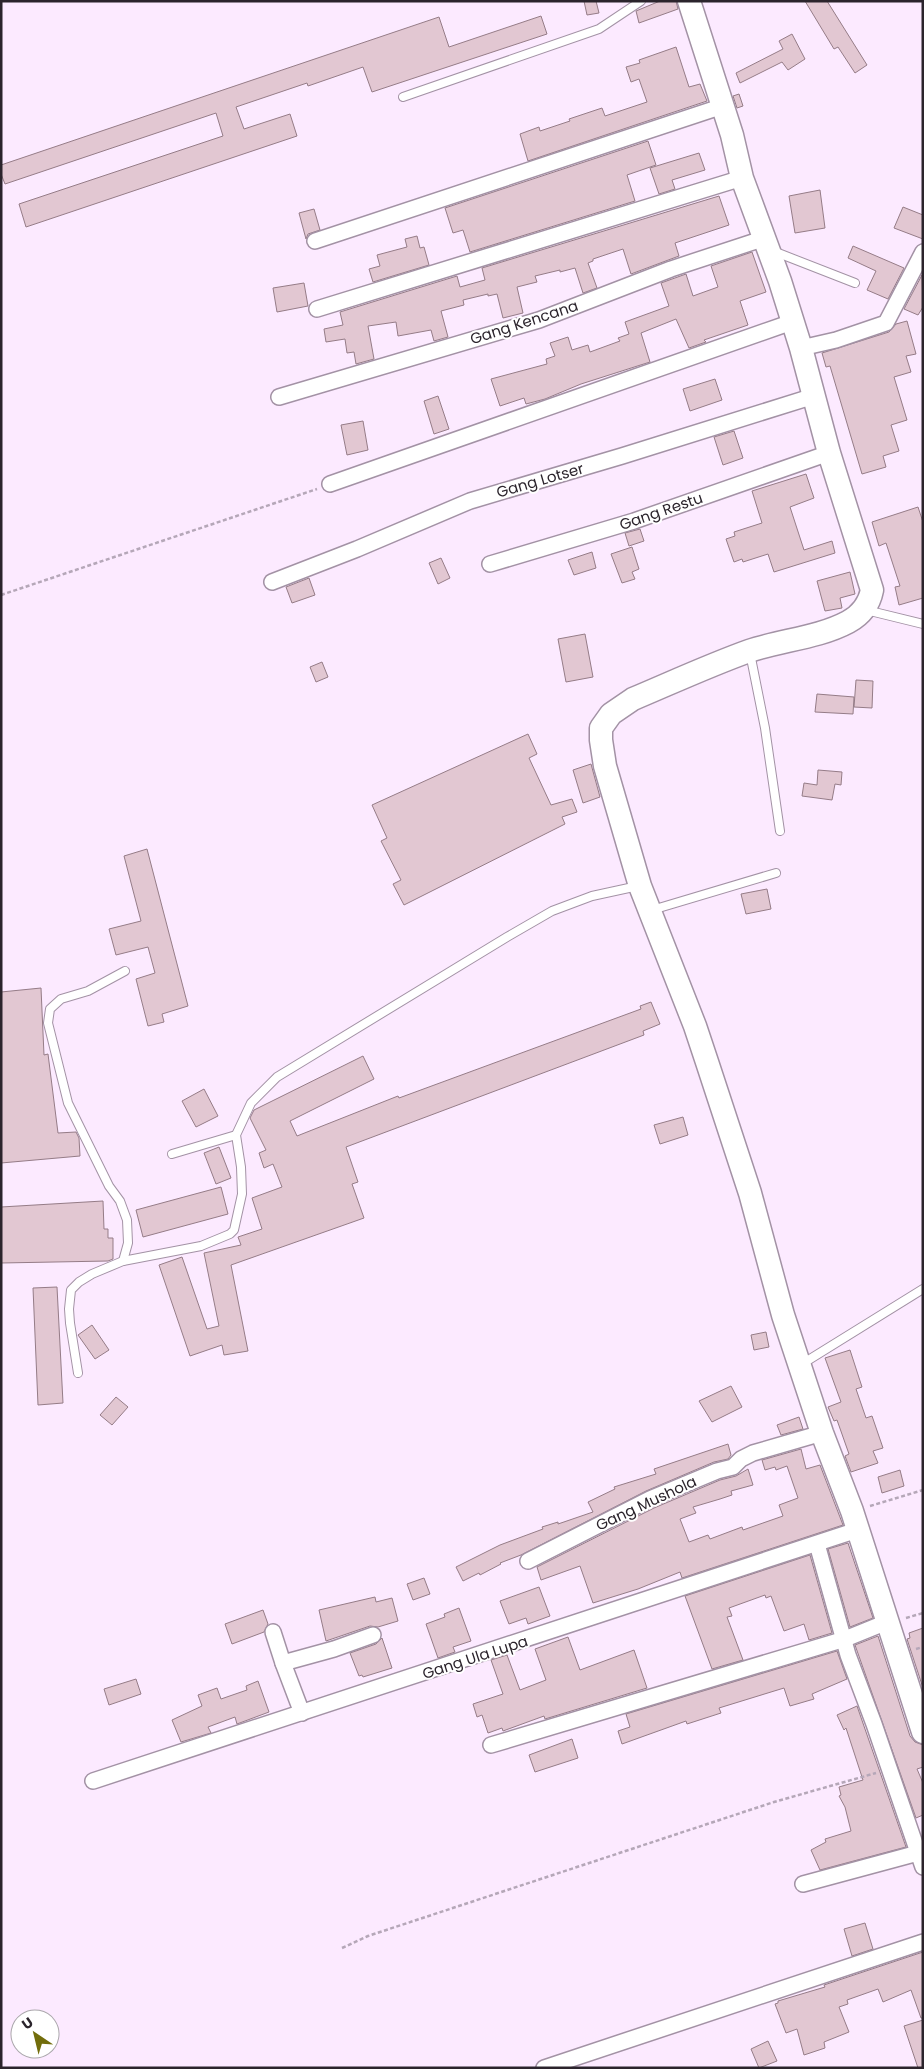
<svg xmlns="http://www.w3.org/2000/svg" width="924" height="2069" font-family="Poppins,sans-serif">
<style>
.building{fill:#e2c7d2;stroke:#957c87}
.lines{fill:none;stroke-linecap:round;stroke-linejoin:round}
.lane-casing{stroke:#a392a5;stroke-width:10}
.street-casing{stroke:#a392a5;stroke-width:18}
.secondary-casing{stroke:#a392a5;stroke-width:25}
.path{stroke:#b5a7b8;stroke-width:2.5;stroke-dasharray:4 2.5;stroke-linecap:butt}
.lane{stroke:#fff;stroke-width:8}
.street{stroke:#fff;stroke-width:15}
.secondary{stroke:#fff;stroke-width:22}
.labels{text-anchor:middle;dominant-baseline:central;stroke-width:4;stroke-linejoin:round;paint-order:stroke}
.street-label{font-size:15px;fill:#2b242c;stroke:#fff}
</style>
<rect width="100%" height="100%" fill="#fceaff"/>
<!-- building -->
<g class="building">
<polygon points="584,1 596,1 599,13 587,15"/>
<polygon points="660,1 676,1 678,9 639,23 636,11"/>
<polygon points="805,1 827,1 867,65 855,73 838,47 834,49"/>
<polygon points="541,16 547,34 372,92 363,67 308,86 307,83 236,107 244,129 290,114 297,136 26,227 19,204 223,136 216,113 5,184 1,174 1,165 439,17 449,47"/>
<polygon points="792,34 805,59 788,70 782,62 740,83 736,73 783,49 779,41"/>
<polygon points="676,47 689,87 700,84 707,101 528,161 520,134 539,127 540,131 570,121 569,119 602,108 605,116 647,102 639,79 631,82 626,67 640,63 639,60"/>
<polygon points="739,94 743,106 737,108 733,96"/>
<polygon points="648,141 656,165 627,175 635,201 470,252 463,230 453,233 445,208"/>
<polygon points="699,153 705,170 672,180 675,189 659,194 650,168"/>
<polygon points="820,190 825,228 795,233 789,196"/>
<polygon points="719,196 729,225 675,243 679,256 631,274 623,249 593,259 593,261 588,263 597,288 583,293 575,268 560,272 560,270 535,276 537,282 517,287 523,313 503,318 497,294 488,296 488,294 463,300 464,305 441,311 448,337 434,341 431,330 398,336 396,322 368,326 374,359 356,364 354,352 347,353 345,339 326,342 324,329 343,325 340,312 457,276 460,287 485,280 482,268"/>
<polygon points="903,207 923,215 923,239 894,228"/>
<polygon points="314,209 320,230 308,234 306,239 299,213"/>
<polygon points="417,236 420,248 424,247 429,265 373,282 369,269 380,266 377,255 407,247 405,239"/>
<polygon points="853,246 904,268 888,299 867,290 876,271 848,258"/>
<polygon points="752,252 766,292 740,301 748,325 704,340 706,342 689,348 676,319 641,333 650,362 581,384 545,399 526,404 524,398 500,406 491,379 547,364 546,359 555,356 550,343 568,337 572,350 588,345 590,352 620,341 618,338 629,334 625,322 669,306 661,283 686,274 693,296 718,287 711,266"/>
<polygon points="922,275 923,307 918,315 904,309"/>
<polygon points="304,283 308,306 277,312 273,288"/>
<polygon points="907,321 916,354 906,356 911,372 894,377 907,420 891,425 899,451 883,456 886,467 862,474 830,366 826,367 822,353 889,332 896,324"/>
<polygon points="715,379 722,400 690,411 683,389"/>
<polygon points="438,396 449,429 434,434 424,401"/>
<polygon points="363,421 368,450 347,455 341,425"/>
<polygon points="734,431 743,458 723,465 714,437"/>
<polygon points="806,474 814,498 790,507 804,550 832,541 835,553 774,572 768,554 743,562 742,559 734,562 726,539 735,536 734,532 762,523 752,491"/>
<polygon points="918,507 923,522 923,598 899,605 895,587 900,586 886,543 879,546 872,522"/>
<polygon points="640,529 644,541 629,546 625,533"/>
<polygon points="632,547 639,569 632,572 635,579 622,583 611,554"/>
<polygon points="592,552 596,568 574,575 568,560"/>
<polygon points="441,558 450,578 438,584 429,563"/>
<polygon points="850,572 855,594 840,598 842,608 825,611 817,581"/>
<polygon points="309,578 315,595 292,603 286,587"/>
<polygon points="585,634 593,677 566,682 558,639"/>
<polygon points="322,662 328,677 316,682 310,667"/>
<polygon points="856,680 873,681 872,708 854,707"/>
<polygon points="817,694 854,697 853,714 815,712"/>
<polygon points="528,734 537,754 529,758 551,805 572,799 577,812 562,817 565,824 404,905 393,884 401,880 381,841 387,838 372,805"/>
<polygon points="591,764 600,797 583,803 573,770"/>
<polygon points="818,770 842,772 841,785 835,784 832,800 802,796 804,783 817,785"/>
<polygon points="147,849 188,1006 162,1014 164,1022 148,1026 136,979 155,973 148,947 116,955 109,929 141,921 124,856"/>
<polygon points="767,889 771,909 746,914 741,894"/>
<polygon points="41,988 44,1055 48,1054 58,1133 76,1132 79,1138 80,1156 1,1163 1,992"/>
<polygon points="651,1002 660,1024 643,1031 644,1035 346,1147 358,1182 352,1184 364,1218 231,1265 248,1351 224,1355 222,1345 190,1356 159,1265 182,1257 207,1329 219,1326 204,1253 241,1245 238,1237 262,1229 252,1198 282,1187 273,1164 264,1168 259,1153 266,1150 250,1118 254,1110 363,1056 374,1079 290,1121 297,1136 398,1096 399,1098 641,1009 640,1006"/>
<polygon points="204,1089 218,1116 196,1127 182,1101"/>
<polygon points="683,1117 688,1135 660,1144 654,1125"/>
<polygon points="219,1147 231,1178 216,1184 204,1153"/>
<polygon points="221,1187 228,1214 143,1237 136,1210"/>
<polygon points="103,1201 104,1229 108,1229 108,1238 113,1238 113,1259 108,1261 1,1263 1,1207"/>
<polygon points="57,1287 63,1403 38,1405 33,1288"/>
<polygon points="92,1325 109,1350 95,1359 78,1335"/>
<polygon points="766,1332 769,1347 754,1350 751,1335"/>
<polygon points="850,1350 862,1387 856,1389 866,1418 872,1416 883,1448 873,1451 878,1463 851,1472 845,1456 849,1454 837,1420 834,1421 828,1407 841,1402 825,1358"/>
<polygon points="731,1386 742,1407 712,1422 699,1401"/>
<polygon points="116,1397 128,1407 112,1425 100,1415"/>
<polygon points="799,1417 803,1429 781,1435 777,1425"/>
<polygon points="728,1444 731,1455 728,1459 714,1462 646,1491 521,1555 500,1563 501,1564 480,1575 479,1573 463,1581 456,1567 500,1545 543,1529 542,1527 558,1522 558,1524 593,1512 588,1502 615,1489 614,1487 656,1474 654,1469"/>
<polygon points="801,1449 806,1469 820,1465 843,1525 682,1578 680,1572 638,1589 593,1603 580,1566 541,1580 537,1567 654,1508 720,1480 736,1476 748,1469 753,1485 731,1491 732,1495 720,1499 693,1507 696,1513 680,1519 689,1542 708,1535 710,1539 742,1527 743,1530 783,1516 779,1505 798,1498 787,1466 776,1470 775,1467 765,1470 762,1460"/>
<polygon points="900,1470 904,1486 882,1493 878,1477"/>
<polygon points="848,1543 873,1618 850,1627 828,1549"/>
<polygon points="810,1555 832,1633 809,1640 804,1624 784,1631 771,1596 766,1598 765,1595 729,1608 732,1616 727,1617 743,1660 712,1669 685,1596"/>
<polygon points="424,1578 430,1594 413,1600 407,1584"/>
<polygon points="539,1587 550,1616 528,1624 526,1618 509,1624 500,1601"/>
<polygon points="375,1597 376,1602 392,1598 398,1621 378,1627 370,1626 326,1641 319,1610"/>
<polygon points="459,1608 471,1641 453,1647 455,1652 438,1658 426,1624 445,1617 444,1614"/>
<polygon points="263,1610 268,1624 264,1632 232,1644 225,1624"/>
<polygon points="923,1628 923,1688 907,1639 910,1638 909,1633"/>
<polygon points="878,1636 910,1736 915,1742 923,1745 923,1767 917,1769 923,1783 923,1815 916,1818 855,1645"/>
<polygon points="568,1637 580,1670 634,1650 647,1688 545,1719 544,1716 503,1731 502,1728 488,1733 482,1715 477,1717 473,1704 503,1694 491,1660 507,1655 520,1690 546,1680 535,1649"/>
<polygon points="382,1638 392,1668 363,1677 362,1675 359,1676 350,1653 376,1644"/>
<polygon points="837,1651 847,1679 812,1694 814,1699 790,1706 784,1688 719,1708 721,1713 687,1724 686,1721 622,1744 618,1731 630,1727 626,1714"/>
<polygon points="136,1679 141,1694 109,1705 104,1689"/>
<polygon points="258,1681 269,1712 237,1724 235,1717 208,1727 211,1733 181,1742 172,1720 202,1706 198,1695 217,1688 221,1699 247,1690 246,1686"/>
<polygon points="857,1706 906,1847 820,1870 811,1850 826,1842 825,1839 851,1831 845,1807 839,1796 841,1795 839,1787 863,1780 846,1728 844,1730 837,1715"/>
<polygon points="572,1739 578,1758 535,1772 529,1755"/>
<polygon points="865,1923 873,1949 852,1956 844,1929"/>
<polygon points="923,1952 923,2018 921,2018 911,1990 883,2002 878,1989 847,2000 848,2004 839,2007 849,2032 824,2042 825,2048 804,2055 797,2029 786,2033 775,2004 778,2003 778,2001 825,1987 824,1985"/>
<polygon points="923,2020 923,2068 918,2068 904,2026"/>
<polygon points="768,2041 777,2061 759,2068 751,2049"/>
</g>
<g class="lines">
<defs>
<g id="lane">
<polyline points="403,97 599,29 641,1"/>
<polyline points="773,251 855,283"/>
<polyline points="866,610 923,624"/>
<polyline points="750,653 765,728 780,831"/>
<polyline points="652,910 776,873"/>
<polyline points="172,1154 236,1135"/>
<polyline points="123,1261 128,1243 127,1220 120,1201 109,1186 68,1103 48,1023 50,1009 61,999 88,991 125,971"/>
<polyline points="802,1364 923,1289"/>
<polyline points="78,1373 70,1323 69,1309 71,1290 79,1282 92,1274 123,1261 201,1246 230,1234 234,1230 242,1194 241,1167 236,1135 251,1103 277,1077 507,937 552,911 592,896 638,886"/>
</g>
<g id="street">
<polyline points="315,241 723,106"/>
<polyline points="317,309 742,178"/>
<polyline points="801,348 836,340 886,323 923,252"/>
<polyline points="279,397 539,320 671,269 765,238"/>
<polyline points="330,484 792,322"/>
<polyline points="490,564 634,521 829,453"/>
<polyline points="272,582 357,549 470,501 622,456 814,396"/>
<polyline points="817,1544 848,1655 874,1724 923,1867"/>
<polyline points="528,1561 650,1499 717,1471 733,1467 741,1459 753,1453 822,1433"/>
<polyline points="273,1632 283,1663 302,1713"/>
<polyline points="283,1663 334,1649 373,1635"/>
<polyline points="491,1745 845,1639 887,1622"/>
<polyline points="93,1781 857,1530"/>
<polyline points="803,1884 918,1853"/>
<polyline points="544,2068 923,1942"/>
</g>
<path id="secondary" d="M689 1 732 135 742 178 780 281 801 348 829 453 872 590C869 605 861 615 848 622 818 638 781 640 749 651 710 665 671 683 633 699L611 714 601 728V740L605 766 640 886 695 1026 707 1062 750 1193 783 1315 822 1433 852 1511 923 1732"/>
</defs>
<!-- lane casing -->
<use href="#lane" class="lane-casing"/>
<!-- street casing -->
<use href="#street" class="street-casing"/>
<!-- secondary casing -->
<use href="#secondary" class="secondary-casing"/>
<!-- path -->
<g class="path">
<polyline points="1,595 317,489"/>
<polyline points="870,1506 923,1490"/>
<polyline points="906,1618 923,1613"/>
<polyline points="916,1649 923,1647"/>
<polyline points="342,1948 368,1936 774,1802 876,1773"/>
</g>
<!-- lane -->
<use href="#lane" class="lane"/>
<!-- street -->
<use href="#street" class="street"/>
<!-- secondary -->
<use href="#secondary" class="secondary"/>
</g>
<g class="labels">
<!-- street labels -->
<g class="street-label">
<text transform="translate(524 322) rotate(-18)">Gang Kencana</text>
<text transform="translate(540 480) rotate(-16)">Gang Lotser</text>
<text transform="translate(661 511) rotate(-19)">Gang Restu</text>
<text transform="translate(646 1503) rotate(-25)">Gang Mushola</text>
<text transform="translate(475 1657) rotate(-18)">Gang Ula Lupa</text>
</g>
</g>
<!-- border -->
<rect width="924" height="2069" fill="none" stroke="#2b242c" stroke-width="5"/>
<!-- north arrow -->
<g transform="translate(35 2034) rotate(325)"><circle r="24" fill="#ffffff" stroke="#aaa7ab"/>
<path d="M0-4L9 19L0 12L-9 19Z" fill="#726d0b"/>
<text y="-8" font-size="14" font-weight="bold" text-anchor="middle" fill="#2b242c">U</text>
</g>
</svg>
